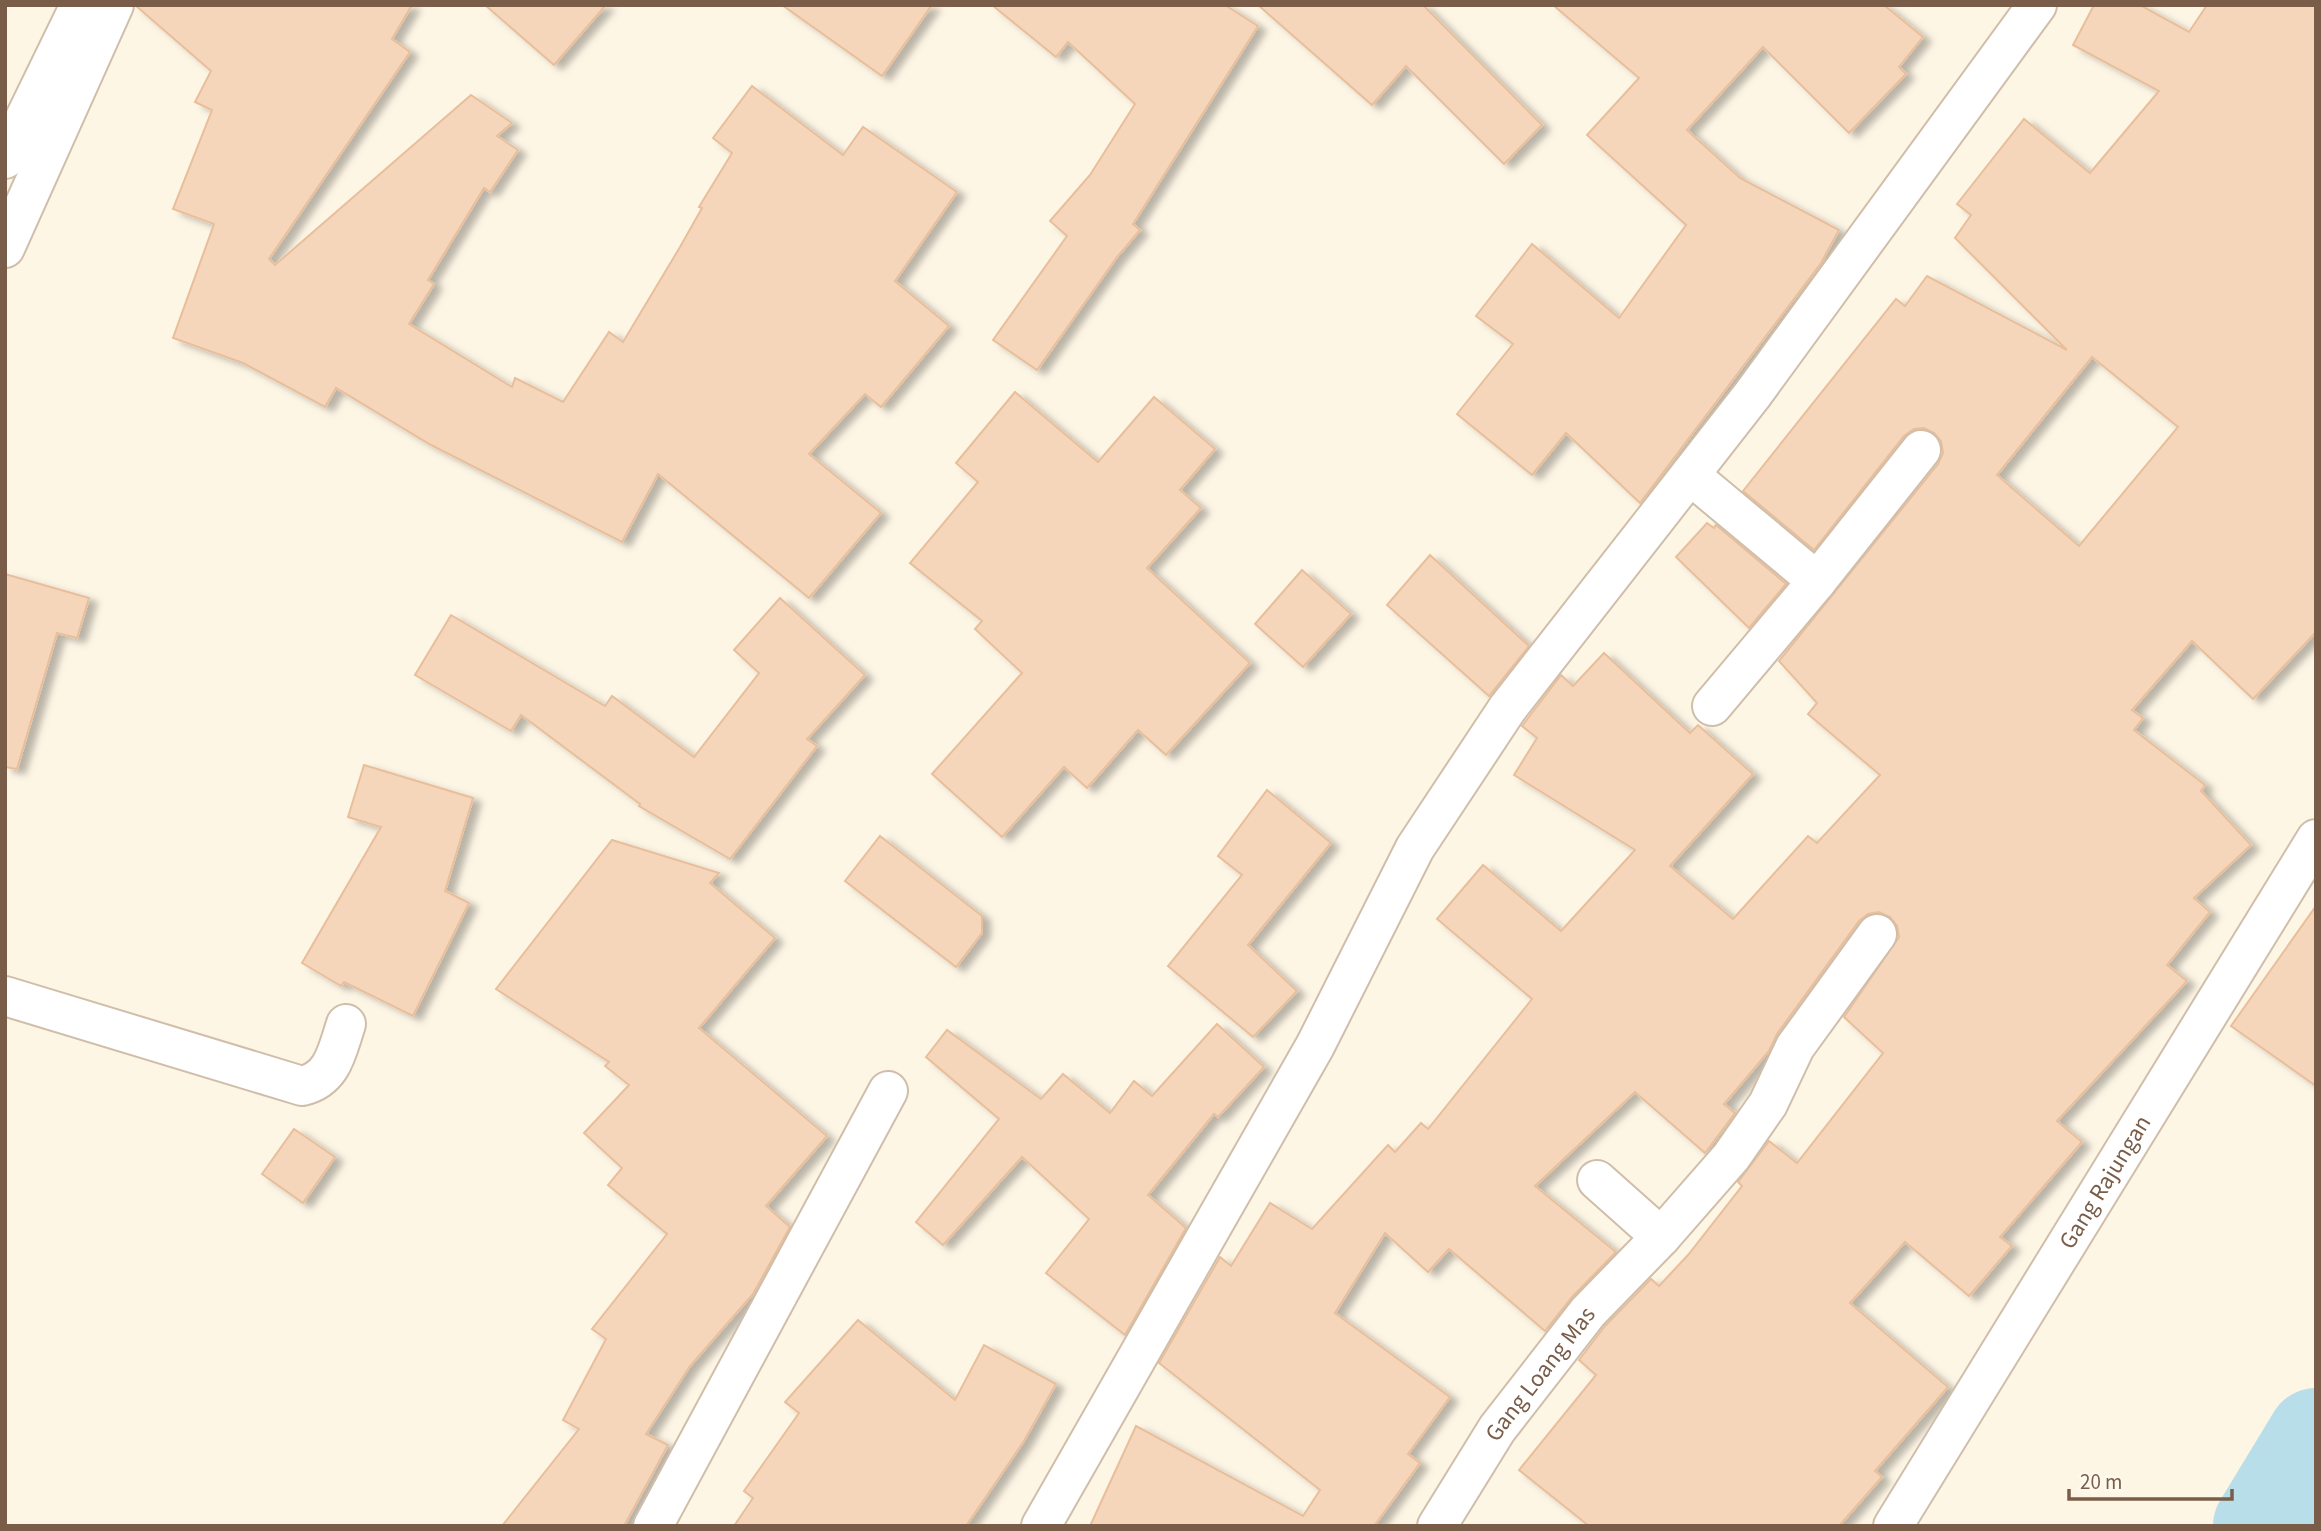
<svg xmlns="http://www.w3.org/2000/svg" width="2321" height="1531" font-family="'Source Sans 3',sans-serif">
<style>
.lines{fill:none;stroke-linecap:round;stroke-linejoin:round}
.river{stroke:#b8dfe9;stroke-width:98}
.building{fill:#f5d6bb;stroke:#e9be9a;stroke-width:2;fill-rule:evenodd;filter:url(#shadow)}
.minor-casing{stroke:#d0beaa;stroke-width:42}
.minor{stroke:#fff;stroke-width:38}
.labels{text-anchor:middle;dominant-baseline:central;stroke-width:5;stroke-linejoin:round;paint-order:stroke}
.street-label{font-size:24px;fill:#795d48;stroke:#fff9ed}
</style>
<defs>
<filter id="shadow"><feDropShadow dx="8" dy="4.5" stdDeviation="3.5" flood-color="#0004"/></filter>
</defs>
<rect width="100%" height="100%" fill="#fef6e5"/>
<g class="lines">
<!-- river -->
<polyline class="river" points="2262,1526 2316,1437"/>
</g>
<!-- building -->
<g class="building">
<polygon points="135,5 412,5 392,39 410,52 269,259 275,265 471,95 512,123 497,136 518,150 490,192 484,188 428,280 434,284 409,324 512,387 515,378 563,402 609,332 623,342 680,247 702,208 699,207 732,153 713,138 752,86 843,155 863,127 957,192 895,281 949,326 881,407 865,394 809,454 881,513 809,598 658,474 622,542 431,445 336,388 325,407 243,363 173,338 214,224 173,209 212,110 195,102 211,71"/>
<polygon points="485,5 606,5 554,65"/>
<polygon points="782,5 932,5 882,76"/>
<polygon points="992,5 1225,5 1258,26 1133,224 1140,230 1117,257 1037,370 993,340 1067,236 1050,221 1090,175 1135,104 1068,42 1056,57"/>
<polygon points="1258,5 1423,5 1542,125 1504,164 1406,66 1372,105"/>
<polygon points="1553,5 1884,5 1923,37 1899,67 1906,74 1849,133 1763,47 1687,130 1740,178 1839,230 1821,263 1640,503 1566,433 1532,475 1457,414 1513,344 1476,316 1532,244 1619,318 1686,225 1587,135 1639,78"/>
<path d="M2094 5H2140L2189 32 2207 5H2316V632L2253 699 2192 641 2132 710 2143 718 2134 730 2205 785 2201 791 2251 845 2194 898 2210 912 2167 965 2187 981 2057 1121 2082 1142 2000 1237 2012 1246 1969 1296 1905 1242 1850 1303 1948 1387 1875 1471 1882 1477 1839 1526H1589L1519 1470 1596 1375 1579 1360 1605 1326 1651 1279 1659 1286 1688 1255 1742 1186 1738 1182 1769 1141 1797 1163 1883 1053 1844 1017 1899 937 1897 926 1890 917 1879 912 1868 914 1859 921 1777 1034 1769 1051 1724 1104 1735 1113 1705 1153 1635 1092 1535 1186 1616 1252 1572 1297 1545 1331 1449 1249 1428 1272 1385 1233 1335 1313 1450 1397 1408 1454 1420 1463 1374 1526H1090L1136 1426 1303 1516 1320 1490 1159 1363 1220 1257 1231 1266 1270 1203 1312 1229 1388 1145 1395 1152 1421 1123 1428 1129 1532 999 1437 919 1483 865 1561 931 1635 850 1514 775 1537 738 1522 726 1561 675 1573 686 1604 653 1690 733 1698 725 1753 774 1670 866 1733 919 1808 836 1817 843 1880 775 1808 714 1817 703 1779 661 1938 464 1943 453 1941 441 1934 433 1924 428 1914 429 1904 436 1814 550 1743 491 1896 299 1905 306 1927 276 2067 350 1955 238 1971 215 1957 204 2024 119 2090 173 2159 91 2073 45ZM2092 357 2178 427 2079 546 1997 475Z"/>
<polygon points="1015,392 1098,462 1154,397 1215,449 1180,490 1201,508 1147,568 1250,663 1166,755 1138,730 1087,788 1064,767 1002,837 932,774 1022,673 975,629 982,621 910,563 978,482 956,463"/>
<polygon points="1707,523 1714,528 1716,525 1786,584 1749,628 1676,557"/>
<polygon points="1430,555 1529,646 1489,696 1387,605"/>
<polygon points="1302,570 1351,614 1303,667 1255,624"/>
<polygon points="5,574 89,598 77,638 57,633 17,769 5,767"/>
<polygon points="780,598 865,675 807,739 817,746 730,859 639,806 640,804 521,715 511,731 415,675 451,615 605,706 612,696 694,757 759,673 734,650"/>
<polygon points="364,765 473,798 445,891 469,903 413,1016 344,982 341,986 302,963 381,827 348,817"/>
<polygon points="1267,790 1331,843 1248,945 1297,991 1253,1037 1168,966 1242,875 1218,856"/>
<polygon points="880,836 982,916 982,933 956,967 845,881"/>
<polygon points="612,840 719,873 710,883 775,938 699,1028 827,1136 766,1206 790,1227 753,1294 690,1366 646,1434 668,1445 624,1526 502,1526 579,1429 563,1420 606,1339 592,1329 667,1234 608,1185 622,1168 584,1133 629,1085 605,1066 609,1062 496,989"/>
<polygon points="2316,906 2316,1086 2231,1026"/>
<polygon points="1217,1024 1264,1067 1218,1117 1214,1114 1148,1195 1186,1228 1125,1335 1046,1273 1089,1219 1022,1157 943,1245 916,1222 999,1119 926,1057 947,1030 1041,1099 1063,1074 1110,1113 1134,1081 1152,1096"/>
<polygon points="294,1129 335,1157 303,1203 262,1174"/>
<polygon points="858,1320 955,1400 984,1345 1056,1384 1024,1441 966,1526 734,1526 753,1498 744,1491 799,1413 785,1402"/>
</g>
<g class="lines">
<defs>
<g id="minor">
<polyline points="5,159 80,5"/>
<polyline points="5,248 114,5"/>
<polyline points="1690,475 1817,581"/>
<polyline points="1712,706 1817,581 1921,450"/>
<path d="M5 996 302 1086C333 1079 337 1051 346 1024"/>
<polyline points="1597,1180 1661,1237"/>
<polyline points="653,1526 888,1091"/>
<polyline points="1041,1526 1315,1046 1415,848 1507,709 1753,394 2037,5"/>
<path id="s1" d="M1437 1526 1497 1429 1588 1312 1661 1237 1731 1157 1768 1104 1795 1047 1877 934"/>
<path id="s2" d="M1893 1526 2316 839"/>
</g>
</defs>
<!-- minor casing -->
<use href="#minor" class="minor-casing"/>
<!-- minor -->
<use href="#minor" class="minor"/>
</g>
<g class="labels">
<!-- street labels -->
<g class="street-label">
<text stroke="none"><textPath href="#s2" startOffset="404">Gang Rajungan</textPath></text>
<text stroke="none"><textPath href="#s1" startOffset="184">Gang Loang Mas</textPath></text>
</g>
</g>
<!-- border -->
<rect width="2321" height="1531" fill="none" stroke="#795d48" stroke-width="14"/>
<!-- scale -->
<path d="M2069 1489v10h163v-10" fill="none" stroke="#795d48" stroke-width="3.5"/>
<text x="2080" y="1489" font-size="21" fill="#795d48" stroke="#fff9ed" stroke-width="5" paint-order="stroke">20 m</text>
</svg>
